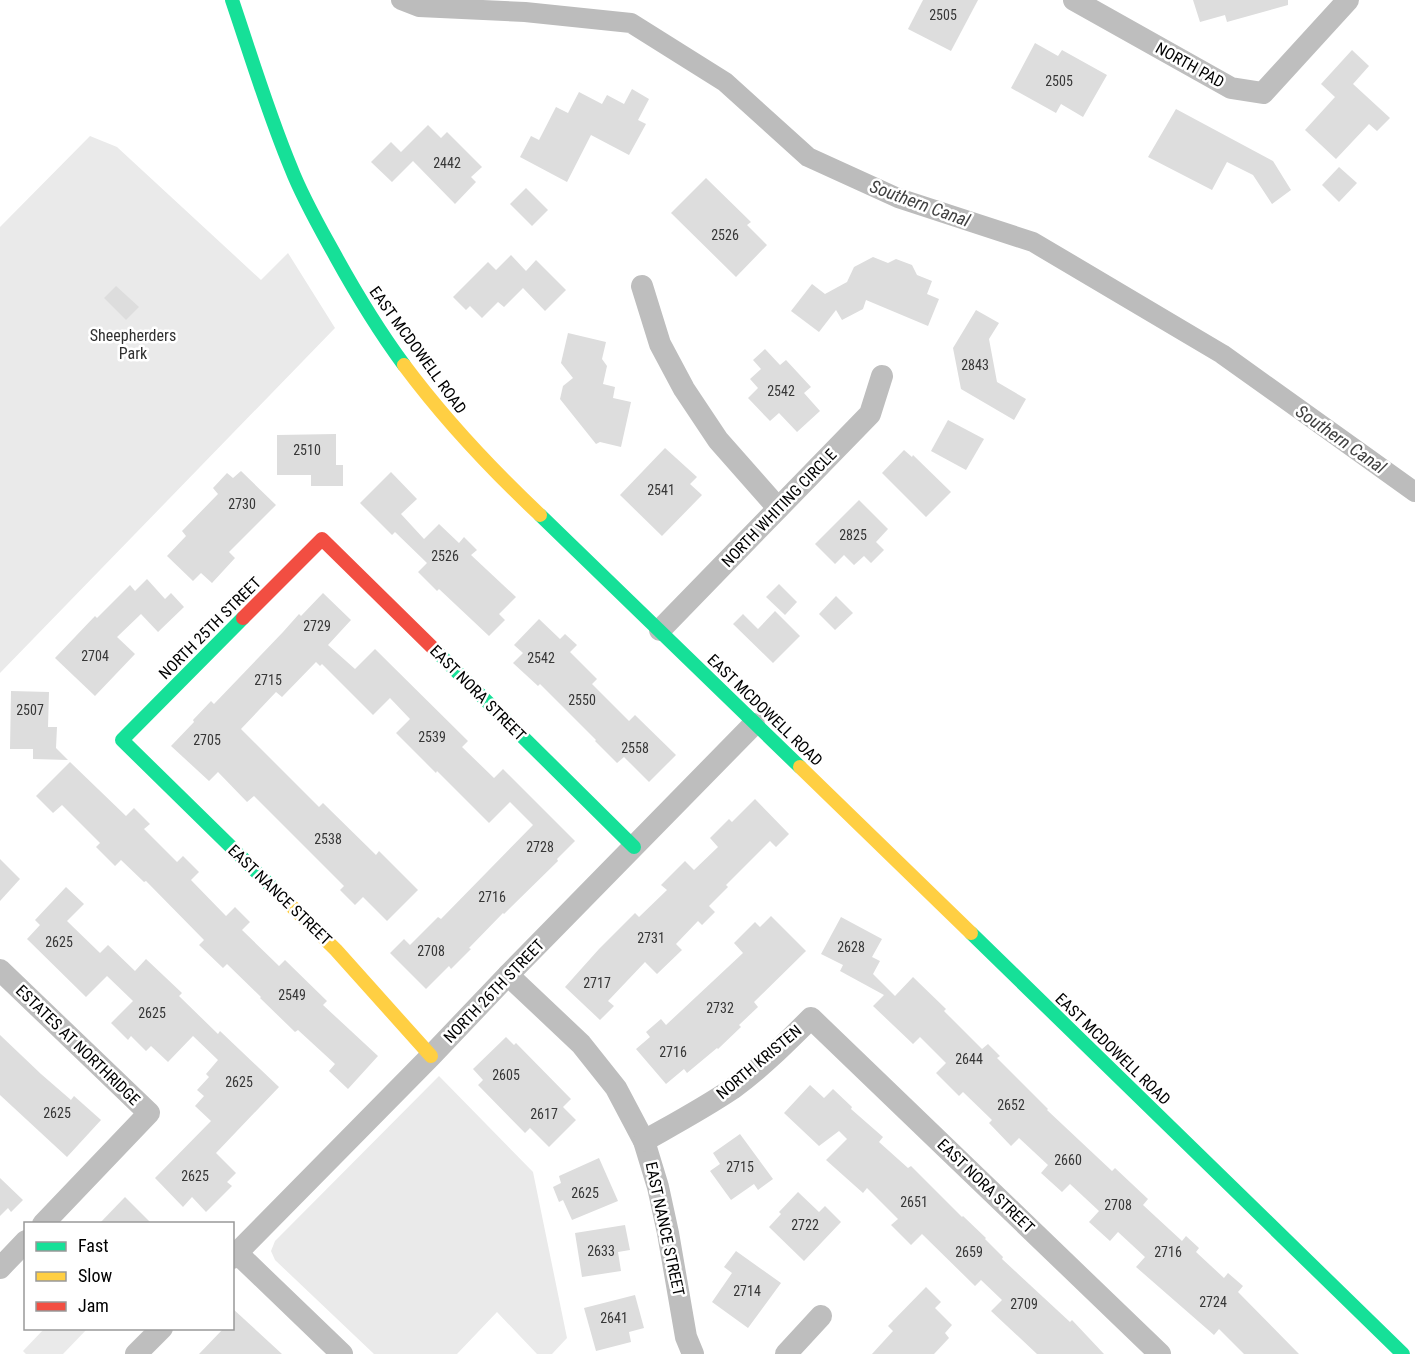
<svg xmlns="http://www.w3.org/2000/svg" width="1415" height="1354" font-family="'Roboto Condensed',sans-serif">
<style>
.green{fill:#eaeaea}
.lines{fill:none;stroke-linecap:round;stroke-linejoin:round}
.canal{stroke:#bcbcbc;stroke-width:20}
.building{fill:#ddd}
.street{stroke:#bebebe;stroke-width:22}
.fast{stroke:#16e098;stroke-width:14}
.slow{stroke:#ffcf43;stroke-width:14}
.jam{stroke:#f24e42;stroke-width:14}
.labels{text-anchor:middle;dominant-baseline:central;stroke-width:5;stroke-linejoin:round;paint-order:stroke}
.number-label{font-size:14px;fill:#373737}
.street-label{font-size:16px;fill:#000;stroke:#fff}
.park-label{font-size:16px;fill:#303030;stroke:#fff}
.water-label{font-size:18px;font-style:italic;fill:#414141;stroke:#fff}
</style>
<rect width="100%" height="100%" fill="#fff"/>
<!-- green -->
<g class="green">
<polygon points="90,136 117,147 261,280 288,253 335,328 0,673 0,227"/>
<polygon points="439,1076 533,1172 567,1338 552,1354 537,1354 497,1312 457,1354 374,1354 275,1260 271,1251 275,1241"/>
<polygon points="44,1329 44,1328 87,1329 63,1354 26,1354 23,1351"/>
</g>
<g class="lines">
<!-- canal -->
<polyline class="canal" points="401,0 419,7 525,12 631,23 725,82 808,157 898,198 1033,242 1222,354 1415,492"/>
</g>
<!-- building -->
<g class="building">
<polygon points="923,0 978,0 951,51 908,29"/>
<polygon points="1193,0 1288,0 1288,5 1227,22 1225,15 1200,22"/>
<polygon points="1035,43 1058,56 1062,50 1107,75 1083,117 1061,104 1056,113 1011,88"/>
<polygon points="1352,50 1369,66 1353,84 1390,118 1377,131 1369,124 1336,159 1305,130 1335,97 1321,84"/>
<polygon points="632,89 649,99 638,120 646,124 629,155 591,135 567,182 520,157 531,136 539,140 556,107 568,113 579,92 602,104 607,95 624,104"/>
<polygon points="1176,109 1273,161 1291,190 1272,204 1253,175 1227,162 1212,190 1148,157"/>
<polygon points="428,125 441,138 447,132 482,167 471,177 476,182 455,204 413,161 392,182 371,162 391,142 401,152"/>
<polygon points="1339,167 1357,183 1339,202 1322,185"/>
<polygon points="706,178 751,222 747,225 767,245 736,277 671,213"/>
<polygon points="526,188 548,210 532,226 510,204"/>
<polygon points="511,255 526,271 536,260 566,290 545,311 523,288 504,307 498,302 482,318 470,306 466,310 453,297 488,262 496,270"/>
<polygon points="873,257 888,263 896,259 912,265 917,275 932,281 927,294 939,299 928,326 866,300 863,309 842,320 836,310 819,332 791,311 812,284 825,294 847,282 854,267"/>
<polygon points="116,286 139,307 126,320 104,298"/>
<polygon points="976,310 999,323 989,339 997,382 1026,399 1014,420 961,389 953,348"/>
<polygon points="568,333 606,342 602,359 607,366 603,384 615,387 613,398 631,402 621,447 600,442 596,444 560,399 563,386 573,378 561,363"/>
<polygon points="765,349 780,365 786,360 811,387 804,393 820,411 797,432 779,413 770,421 748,398 758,388 750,379 761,369 753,360"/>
<polygon points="948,420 984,439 966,470 931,451"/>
<polygon points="336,434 336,465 343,465 343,486 311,486 311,475 277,475 277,435"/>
<polygon points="665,448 697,477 690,484 702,495 662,536 620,495"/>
<polygon points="904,450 912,457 913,455 951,492 926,517 882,473"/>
<polygon points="241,471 276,505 229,552 235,558 212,583 201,573 193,581 167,556 186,536 182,531 218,494 213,488 227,473 233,478"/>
<polygon points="391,472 417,499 401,514 424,539 439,524 459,543 464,537 477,550 471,555 516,597 499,614 505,620 489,636 439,589 437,591 418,572 427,563 395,532 392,535 360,503"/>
<polygon points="859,500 888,529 876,542 884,550 871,563 864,556 854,565 844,555 835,564 815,544"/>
<polygon points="147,579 165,599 171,593 184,607 158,632 141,614 117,637 135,654 95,696 55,658 95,616 97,618 130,585 135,591"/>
<polygon points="779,584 797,602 785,615 766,597"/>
<polygon points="323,593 351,620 328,645 355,669 375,649 468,741 462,747 494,778 503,769 575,841 557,859 558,861 504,914 503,913 469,948 471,949 451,969 449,966 426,989 390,953 404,939 410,945 438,917 441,919 533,825 510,802 489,823 437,771 436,773 396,733 410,719 390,698 373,715 322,664 320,666 316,662 282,697 276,692 241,729 319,807 323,803 376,855 379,851 418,890 387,921 363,897 355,905 340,890 344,886 254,796 247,802 218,772 209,781 171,746 194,722 193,720 211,701 214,704 283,632 299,614 301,616"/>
<polygon points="836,596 853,613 835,630 819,614"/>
<polygon points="775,611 800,636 773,663 733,624 743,614 758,629"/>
<polygon points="539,619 560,639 565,634 577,645 570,652 597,679 592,684 629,721 635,715 676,755 649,782 624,757 617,763 595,741 596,740 540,684 538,686 513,663 523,653 514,645"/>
<polygon points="11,691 49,692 48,727 57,727 56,748 68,760 33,759 33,749 10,749"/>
<polygon points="70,762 126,816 134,808 150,824 144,829 177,862 183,856 199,872 191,880 226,916 235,907 250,922 242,930 279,966 285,960 327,1001 323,1005 378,1056 348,1089 329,1071 335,1064 298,1030 295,1032 260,998 261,997 227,964 223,968 199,945 204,940 146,881 144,882 121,860 115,866 96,847 100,843 62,805 53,813 36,796"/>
<polygon points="755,799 789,834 776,847 770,841 726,885 728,887 709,906 715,912 702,925 698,921 676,944 682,950 657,974 645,962 608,1001 614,1006 600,1020 565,987 599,949 635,913 639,917 667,890 661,885 685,861 694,870 718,847 710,838 729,819 732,822"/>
<polygon points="0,859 20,879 0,901"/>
<polygon points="66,887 84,904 67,921 100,953 108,945 135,971 146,959 182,993 179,996 218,1034 220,1031 279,1087 216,1153 236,1173 227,1182 232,1186 206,1212 192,1197 183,1207 155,1178 211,1121 195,1106 204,1096 197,1090 209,1077 206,1074 218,1060 193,1036 168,1062 151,1046 146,1051 131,1036 128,1040 111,1023 133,1001 107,976 86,997 27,939 40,925 35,920"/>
<polygon points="771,916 806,951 754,1002 758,1007 739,1025 741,1027 718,1049 717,1048 687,1073 684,1069 666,1084 636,1049 650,1037 646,1032 661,1019 666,1025 743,953 734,943 755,922 760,927"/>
<polygon points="841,917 882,939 872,957 880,961 873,974 895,996 913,977 946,1009 944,1011 982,1049 988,1044 1000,1056 997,1058 1048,1109 1047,1110 1112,1171 1115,1168 1148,1199 1143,1205 1182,1241 1186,1236 1199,1248 1196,1252 1224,1278 1228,1273 1243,1286 1238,1292 1299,1354 1244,1354 1219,1329 1214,1335 1136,1267 1145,1257 1118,1232 1110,1241 1089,1222 1099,1211 1070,1184 1062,1192 1041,1173 1048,1165 1019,1138 1011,1146 989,1123 992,1120 963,1092 959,1096 936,1073 946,1063 920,1037 913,1044 873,1006 884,995 840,971 843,965 821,954"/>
<polygon points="0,1035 41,1074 71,1100 74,1096 101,1120 67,1157 0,1095"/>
<polygon points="506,1037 514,1045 516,1043 571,1099 563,1107 576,1120 549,1147 530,1128 525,1133 478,1085 483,1080 473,1069"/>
<polygon points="810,1085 824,1098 833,1089 852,1107 851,1109 883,1137 879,1142 908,1168 911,1166 962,1217 963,1216 986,1238 985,1239 1003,1257 1002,1259 1070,1322 1072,1320 1104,1354 1037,1354 991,1311 1002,1300 981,1280 975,1286 922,1234 911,1245 891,1225 898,1219 867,1188 863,1193 826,1160 847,1139 839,1131 819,1146 784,1113"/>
<polygon points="740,1134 773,1179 758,1190 754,1184 731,1200 710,1171 720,1164 713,1153"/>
<polygon points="599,1158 618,1201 572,1220 563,1200 559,1202 553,1187 561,1183 559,1176"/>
<polygon points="0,1178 23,1200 11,1212 8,1208 0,1216"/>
<polygon points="798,1192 819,1212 825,1206 841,1222 804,1261 769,1227 781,1214 779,1212"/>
<polygon points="125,1197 152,1224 99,1224"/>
<polygon points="625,1225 630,1250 618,1252 621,1271 582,1277 575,1233"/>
<polygon points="736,1251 781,1283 748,1328 712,1302 732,1273 724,1267"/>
<polygon points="926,1287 941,1302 935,1308 952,1325 945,1333 949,1338 934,1354 872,1354 893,1331 888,1326"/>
<polygon points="635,1295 644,1328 629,1332 631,1342 596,1351 584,1308"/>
<polygon points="232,1308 282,1354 199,1354 223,1329 232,1329"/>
</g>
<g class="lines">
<!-- street -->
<g class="street">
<polyline points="1074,0 1231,88 1263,93 1348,0"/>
<polyline points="642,286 660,344 684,389 718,440 778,508"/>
<polyline points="660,630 870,414 882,376"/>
<polyline points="0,970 149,1113 43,1224"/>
<polyline points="508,975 581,1044 616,1088 644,1141 658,1187 668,1233 686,1337 693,1354"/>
<path d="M644 1141C674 1124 704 1108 732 1089 761 1068 786 1043 811 1018L1160 1354"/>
<polyline points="237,1253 342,1354"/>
<polyline points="232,1258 431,1056 508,975 754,724"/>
<polyline points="0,1268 26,1241"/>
<polyline points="136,1354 162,1328"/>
<polyline points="786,1354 821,1316"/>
</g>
<!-- fast -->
<g class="fast">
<path d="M232 0C251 56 268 113 291 168 303 199 320 228 336 257 357 295 379 331 404 365"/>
<polyline points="540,515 800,767"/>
<polyline points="243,618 122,740 276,891"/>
<polyline points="438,653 634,847"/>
<polyline points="971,933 1403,1354"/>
</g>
<!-- slow -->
<g class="slow">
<path d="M404 365C445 420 490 468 540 515"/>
<polyline points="800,767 971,933"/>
<polyline points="276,891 336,950 431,1056"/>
</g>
<!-- jam -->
<polyline class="jam" points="243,618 322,539 438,653"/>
</g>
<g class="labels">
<!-- number labels -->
<g class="number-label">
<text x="943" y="15">2505</text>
<text x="1059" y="81">2505</text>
<text x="447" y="163">2442</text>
<text x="725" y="235">2526</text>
<text x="975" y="365">2843</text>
<text x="781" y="391">2542</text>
<text x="307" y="450">2510</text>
<text x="661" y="490">2541</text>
<text x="242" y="504">2730</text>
<text x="853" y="535">2825</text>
<text x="445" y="556">2526</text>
<text x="317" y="626">2729</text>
<text x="95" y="656">2704</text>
<text x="541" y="658">2542</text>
<text x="268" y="680">2715</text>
<text x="582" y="700">2550</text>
<text x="30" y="710">2507</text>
<text x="432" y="737">2539</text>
<text x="207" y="740">2705</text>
<text x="635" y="748">2558</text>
<text x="328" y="839">2538</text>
<text x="540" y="847">2728</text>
<text x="492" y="897">2716</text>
<text x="651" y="938">2731</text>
<text x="59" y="942">2625</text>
<text x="851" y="947">2628</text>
<text x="431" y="951">2708</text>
<text x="597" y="983">2717</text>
<text x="292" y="995">2549</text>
<text x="720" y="1008">2732</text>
<text x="152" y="1013">2625</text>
<text x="673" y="1052">2716</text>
<text x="969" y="1059">2644</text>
<text x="506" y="1075">2605</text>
<text x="239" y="1082">2625</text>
<text x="1011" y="1105">2652</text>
<text x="57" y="1113">2625</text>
<text x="544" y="1114">2617</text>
<text x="1068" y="1160">2660</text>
<text x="740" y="1167">2715</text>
<text x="195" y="1176">2625</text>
<text x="585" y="1193">2625</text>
<text x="914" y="1202">2651</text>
<text x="1118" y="1205">2708</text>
<text x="805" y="1225">2722</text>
<text x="601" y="1251">2633</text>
<text x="969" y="1252">2659</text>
<text x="1168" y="1252">2716</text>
<text x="747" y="1291">2714</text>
<text x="1213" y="1302">2724</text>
<text x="1024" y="1304">2709</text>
<text x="614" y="1318">2641</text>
</g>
<!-- street labels -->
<g class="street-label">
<text transform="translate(1190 65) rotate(29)">NORTH PAD</text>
<text transform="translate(418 350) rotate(54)">EAST MCDOWELL ROAD</text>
<text transform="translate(779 508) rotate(-46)">NORTH WHITING CIRCLE</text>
<text transform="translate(210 628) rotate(-45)">NORTH 25TH STREET</text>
<text transform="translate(478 693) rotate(45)">EAST NORA STREET</text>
<text transform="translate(765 710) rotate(44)">EAST MCDOWELL ROAD</text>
<text transform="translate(280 895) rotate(44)">EAST NANCE STREET</text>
<text transform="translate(494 991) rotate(-46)">NORTH 26TH STREET</text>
<text transform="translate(78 1045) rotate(44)">ESTATES AT NORTHRIDGE</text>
<text transform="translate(1113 1049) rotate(44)">EAST MCDOWELL ROAD</text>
<text transform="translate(759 1062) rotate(-40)">NORTH KRISTEN</text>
<text transform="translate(986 1186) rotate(44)">EAST NORA STREET</text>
<text transform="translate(665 1229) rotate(78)">EAST NANCE STREET</text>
</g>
<!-- park labels -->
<g class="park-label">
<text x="133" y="335">Sheepherders<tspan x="133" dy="18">Park</tspan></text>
</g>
<!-- water labels -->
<g class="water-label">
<text transform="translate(920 203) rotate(20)">Southern Canal</text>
<text transform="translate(1341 439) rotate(35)">Southern Canal</text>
</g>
</g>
<!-- legend -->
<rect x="24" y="1222" width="210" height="108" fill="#ffffff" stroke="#999999" stroke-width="1.5"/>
<rect x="36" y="1242" width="30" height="9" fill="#16e098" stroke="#999999" stroke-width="1.5"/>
<text x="78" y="1252" font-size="18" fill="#000000">Fast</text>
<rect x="36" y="1272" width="30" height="9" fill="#ffcf43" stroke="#999999" stroke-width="1.5"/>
<text x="78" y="1282" font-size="18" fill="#000000">Slow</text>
<rect x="36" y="1302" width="30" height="9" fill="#f24e42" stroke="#999999" stroke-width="1.5"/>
<text x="78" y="1312" font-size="18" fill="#000000">Jam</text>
</svg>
